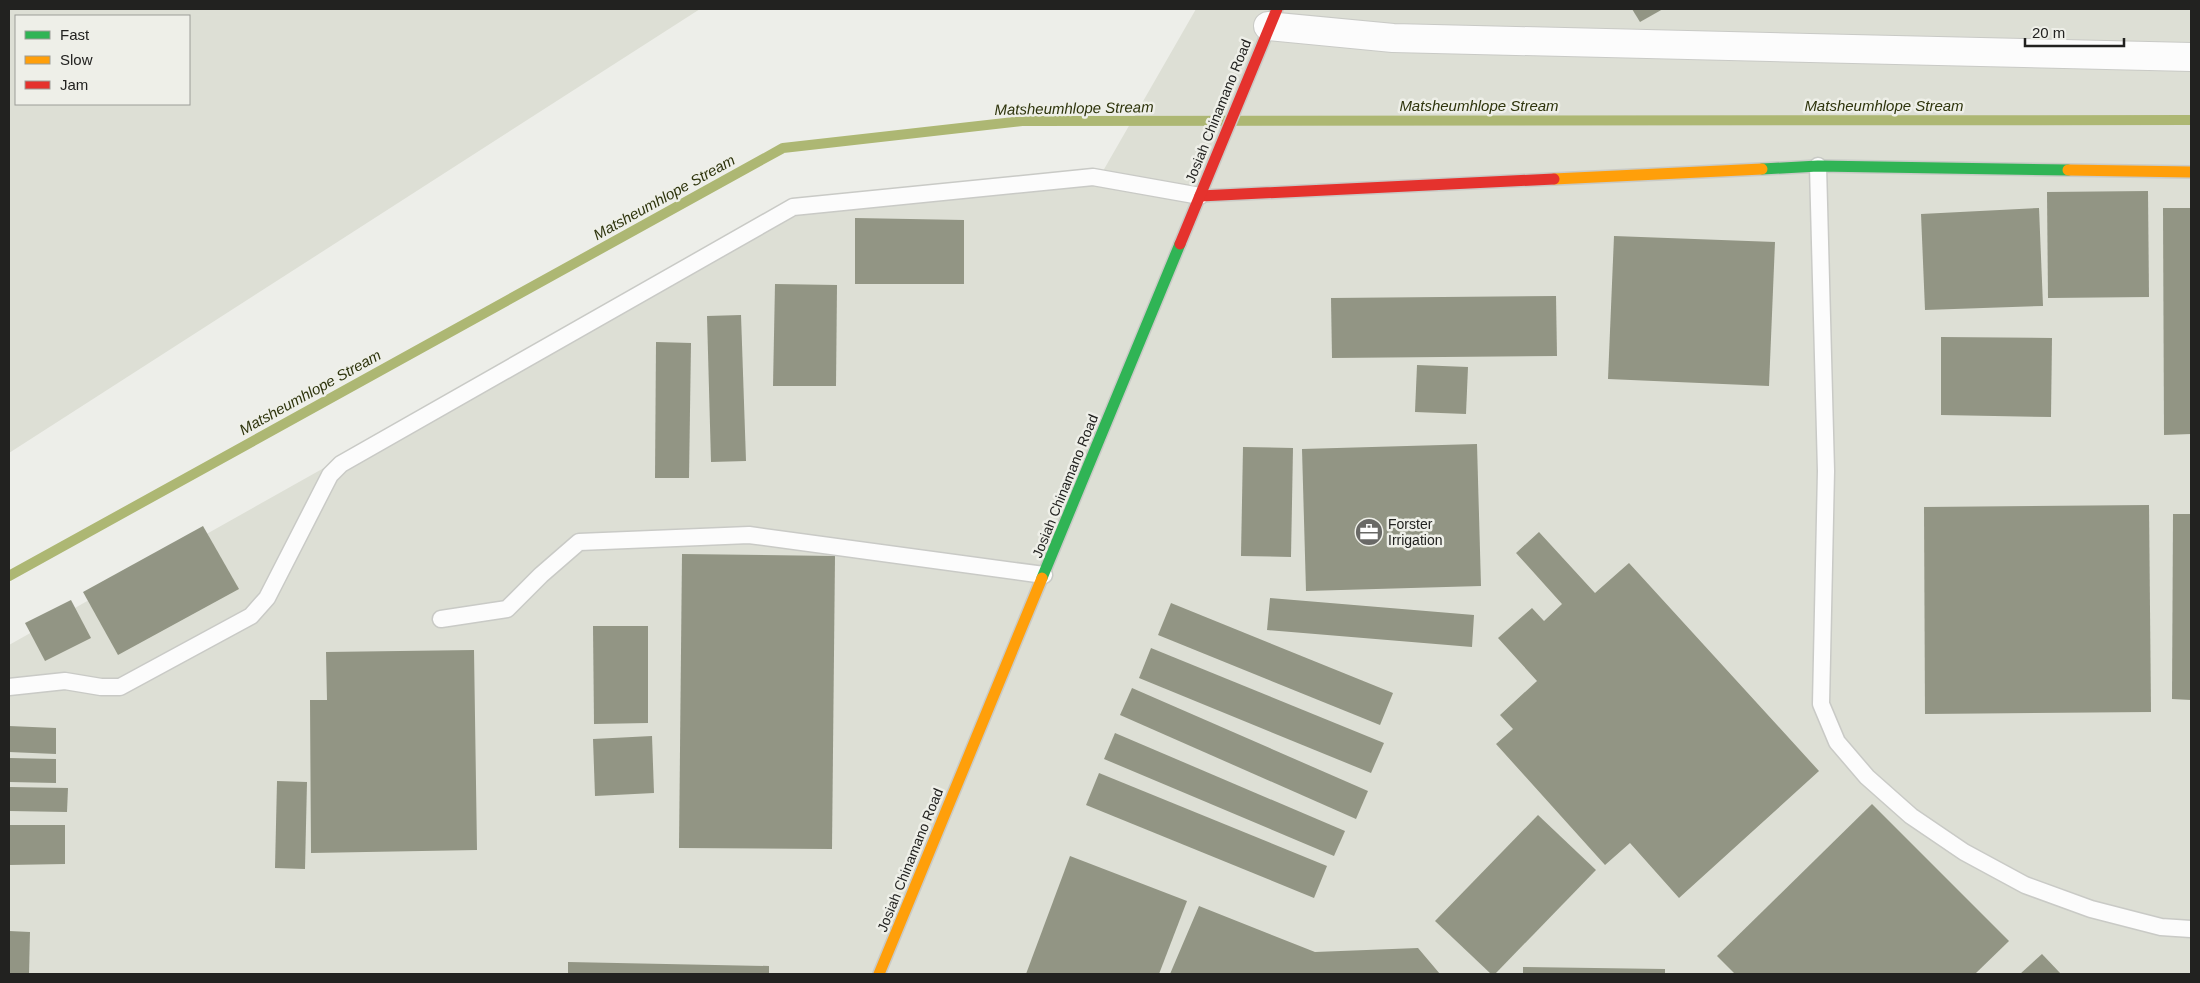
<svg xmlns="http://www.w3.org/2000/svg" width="2200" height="983" font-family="Arial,sans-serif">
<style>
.built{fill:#dddfd5;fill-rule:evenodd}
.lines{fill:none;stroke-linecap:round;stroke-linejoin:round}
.stream{stroke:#adb773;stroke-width:10}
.building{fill:#929584}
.lane-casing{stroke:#c9cac6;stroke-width:19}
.street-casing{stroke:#c9cac6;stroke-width:30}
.fast-casing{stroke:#c9cac6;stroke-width:14}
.slow-casing{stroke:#c9cac6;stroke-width:14}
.jam-casing{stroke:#c9cac6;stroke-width:14}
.lane{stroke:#fcfcfc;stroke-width:16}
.street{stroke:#fcfcfc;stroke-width:28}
.fast{stroke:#30b455;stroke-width:11}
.slow{stroke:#ff9f0a;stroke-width:11}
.jam{stroke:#e5322d;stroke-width:11}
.labels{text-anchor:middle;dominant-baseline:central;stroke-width:5;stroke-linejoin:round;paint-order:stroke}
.street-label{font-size:14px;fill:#222220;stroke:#eeefe8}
.poi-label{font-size:14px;fill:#222220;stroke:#eeefe8;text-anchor:start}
.water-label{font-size:15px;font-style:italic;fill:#2e340c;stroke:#eeefe8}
</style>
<rect width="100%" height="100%" fill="#edeee9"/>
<!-- built -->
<g class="built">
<path d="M9 9H700L9 453ZM16 16H189V104H16Z"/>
<polygon points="1196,9 2191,9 2191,974 9,974 9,645 792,205 1103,171"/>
</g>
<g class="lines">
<!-- stream -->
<polyline class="stream" points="9,576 783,148 1022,121 2191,120"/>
</g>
<!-- building -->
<g class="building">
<polygon points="1632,9 1663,9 1640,22"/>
<polygon points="2148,191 2149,297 2048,298 2047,192"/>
<polygon points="2039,208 2043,306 1925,310 1921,214"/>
<polygon points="2163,208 2191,208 2191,434 2164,435"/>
<polygon points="855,218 964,220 964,284 855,284"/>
<polygon points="1614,236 1775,242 1769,386 1608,379"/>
<polygon points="775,284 837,285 836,386 773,386"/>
<polygon points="1556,296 1557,356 1332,358 1331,298"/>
<polygon points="741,315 746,461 711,462 707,316"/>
<polygon points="1941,337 2052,338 2051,417 1941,415"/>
<polygon points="656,342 691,343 689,478 655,478"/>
<polygon points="1417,365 1468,367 1466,414 1415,412"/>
<polygon points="1477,444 1481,586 1306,591 1302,449"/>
<polygon points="1243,447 1293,448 1291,557 1241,556"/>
<polygon points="2149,505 2151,712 1925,714 1924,507"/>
<polygon points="2173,514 2191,514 2191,700 2172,699"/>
<polygon points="203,526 239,589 118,655 83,592"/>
<polygon points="1539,532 1595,593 1629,563 1819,771 1679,898 1630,843 1605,865 1496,744 1513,729 1500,715 1537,681 1498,638 1532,608 1544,621 1562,604 1516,553"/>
<polygon points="682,554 835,556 832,849 679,848"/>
<polygon points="1270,598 1474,615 1472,647 1267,630"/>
<polygon points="71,600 91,638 45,661 25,623"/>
<polygon points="1171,603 1393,693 1380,725 1158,635"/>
<polygon points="593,626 648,626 648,723 594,724"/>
<polygon points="1151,648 1384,743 1371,773 1139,678"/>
<polygon points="474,650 477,850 311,853 310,700 327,700 326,652"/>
<polygon points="1132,688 1368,791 1356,819 1120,715"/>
<polygon points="9,726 56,728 56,754 9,752"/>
<polygon points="1115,733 1345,831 1334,856 1104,759"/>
<polygon points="652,736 654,793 595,796 593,739"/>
<polygon points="9,758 56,759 56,783 9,782"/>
<polygon points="1099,773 1327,866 1314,898 1086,805"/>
<polygon points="277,781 307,782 305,869 275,868"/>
<polygon points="9,787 68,788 67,812 9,811"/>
<polygon points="1872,804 2009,941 1975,974 1735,974 1717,956"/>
<polygon points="1538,815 1596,870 1495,974 1491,974 1435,921"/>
<polygon points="9,825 65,825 65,864 9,865"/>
<polygon points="1070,856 1187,901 1159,974 1026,974"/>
<polygon points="1199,906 1315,952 1418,948 1440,974 1170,974"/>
<polygon points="9,931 30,932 29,974 9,974"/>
<polygon points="2042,954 2061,974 2020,974"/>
<polygon points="568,962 769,966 769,974 568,974"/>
<polygon points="1523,967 1665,969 1665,974 1523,974"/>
</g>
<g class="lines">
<defs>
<g id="lane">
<polyline points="1818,166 1826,471 1821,704 1837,742 1867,777 1911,816 1964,852 2025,885 2091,909 2161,927 2191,929"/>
<polyline points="441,619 507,609 541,575 579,542 749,535 1044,575"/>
<polyline points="9,687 65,681 101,687 120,687 251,616 267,598 330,475 341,464 793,207 1093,177 1200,196"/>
</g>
<polyline id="street" points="1268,26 1393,38 2191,57"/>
<g id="fast">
<polyline points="1762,169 1818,166 2068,170"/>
<polyline points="1042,578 1180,244"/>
</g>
<g id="slow">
<polyline points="2068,170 2191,172"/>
<polyline points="1554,179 1762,169"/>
<polyline points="879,974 1042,578"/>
</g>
<g id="jam">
<polyline points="1200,196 1554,179"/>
<polyline points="1180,244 1277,9"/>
</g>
</defs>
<!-- lane casing -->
<use href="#lane" class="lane-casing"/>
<!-- street casing -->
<use href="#street" class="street-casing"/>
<!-- fast casing -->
<use href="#fast" class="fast-casing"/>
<!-- slow casing -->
<use href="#slow" class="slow-casing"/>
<!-- jam casing -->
<use href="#jam" class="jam-casing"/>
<!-- lane -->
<use href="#lane" class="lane"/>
<!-- street -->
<use href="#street" class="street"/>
<!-- fast -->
<use href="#fast" class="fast"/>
<!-- slow -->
<use href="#slow" class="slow"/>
<!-- jam -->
<use href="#jam" class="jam"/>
</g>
<!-- icons -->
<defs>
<symbol id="office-disc" viewBox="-11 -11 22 22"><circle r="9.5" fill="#696966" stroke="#eeefe8"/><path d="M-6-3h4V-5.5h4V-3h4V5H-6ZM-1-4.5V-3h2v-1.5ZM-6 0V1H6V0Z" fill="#fff"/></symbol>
</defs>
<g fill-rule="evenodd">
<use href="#office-disc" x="1353" y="516" width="32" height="32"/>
</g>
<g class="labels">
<!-- street labels -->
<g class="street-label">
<text transform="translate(1218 111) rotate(-68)">Josiah Chinamano Road</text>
<text transform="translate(1065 486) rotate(-68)">Josiah Chinamano Road</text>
<text transform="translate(910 860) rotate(-68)">Josiah Chinamano Road</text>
</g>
<!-- poi labels -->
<g class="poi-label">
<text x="1388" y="524">Forster<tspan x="1388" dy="16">Irrigation</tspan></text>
</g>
<!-- water labels -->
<g class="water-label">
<text x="1479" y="105">Matsheumhlope Stream</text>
<text x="1884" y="105">Matsheumhlope Stream</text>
<text transform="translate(1074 108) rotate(-1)">Matsheumhlope Stream</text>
<text transform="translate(664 197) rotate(-29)">Matsheumhlope Stream</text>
<text transform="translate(310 392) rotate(-29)">Matsheumhlope Stream</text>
</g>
</g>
<!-- border -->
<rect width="2200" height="983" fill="none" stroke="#222220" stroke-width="20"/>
<!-- legend -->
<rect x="15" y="15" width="175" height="90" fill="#eeefe8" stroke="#9c9d98"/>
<rect x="25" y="31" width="25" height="8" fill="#30b455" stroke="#9c9d98"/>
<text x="60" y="40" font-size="15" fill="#222220">Fast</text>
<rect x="25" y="56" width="25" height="8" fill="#ff9f0a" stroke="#9c9d98"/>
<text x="60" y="65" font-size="15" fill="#222220">Slow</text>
<rect x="25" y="81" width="25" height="8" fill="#e5322d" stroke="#9c9d98"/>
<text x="60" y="90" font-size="15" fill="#222220">Jam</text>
<!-- scale -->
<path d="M2025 38v8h99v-8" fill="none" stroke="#222220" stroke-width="2.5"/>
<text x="2032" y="38" font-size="15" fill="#222220" stroke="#eeefe8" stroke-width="4" paint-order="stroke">20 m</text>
</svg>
